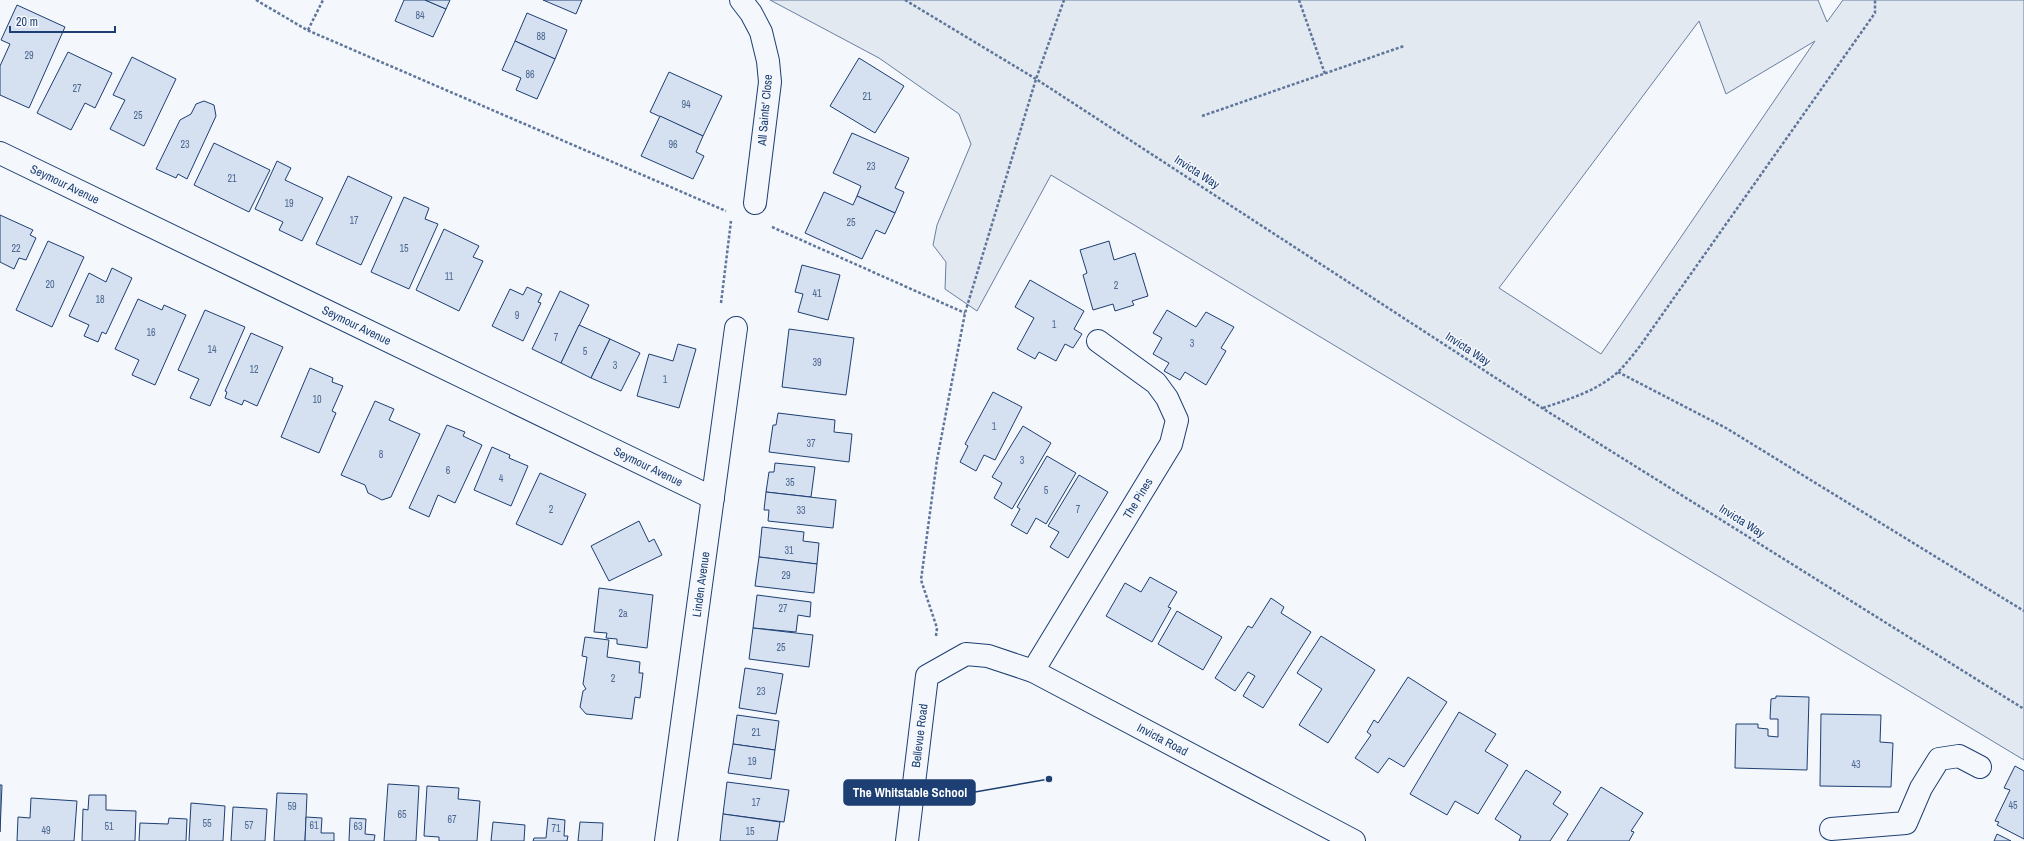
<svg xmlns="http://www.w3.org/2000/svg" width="2024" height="841" font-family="'Archivo Narrow',sans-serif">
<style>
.green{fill:#e3e9f0;stroke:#687fa3;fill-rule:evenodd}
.building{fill:#d5e0f0;stroke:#1d3f73}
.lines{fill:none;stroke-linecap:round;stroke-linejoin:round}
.minor-casing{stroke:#1d3f73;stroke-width:24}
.path{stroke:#5e769c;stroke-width:2.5;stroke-dasharray:3 2;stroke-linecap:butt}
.minor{stroke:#f4f7fb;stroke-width:22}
.labels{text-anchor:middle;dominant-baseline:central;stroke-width:3;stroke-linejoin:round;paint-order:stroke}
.number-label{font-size:10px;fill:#4b6792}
.street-label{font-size:12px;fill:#1d3f73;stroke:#f4f7fb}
.leader{fill:none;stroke:#1d3f73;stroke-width:1.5}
.callout-dot{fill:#1d3f73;stroke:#f4f7fb;stroke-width:1.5}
.callout{fill:#1d3f73;stroke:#1d3f73;stroke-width:1.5}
.callout-label{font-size:13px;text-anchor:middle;font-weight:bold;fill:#fff}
</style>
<rect width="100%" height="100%" fill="#f4f7fb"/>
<!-- green -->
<path class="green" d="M770 0H1818L1827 22 1843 0H2024V760L1051 175 977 311 945 289 946 262 933 245 937 225 971 144 959 114 879 58ZM1699 21 1726 94 1815 41 1601 354 1499 288Z"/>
<!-- building -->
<g class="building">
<polygon points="404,0 425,0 446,9 433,37 395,21"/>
<polygon points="425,0 450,0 446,9"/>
<polygon points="543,0 582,0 576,14"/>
<polygon points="17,5 65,27 29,108 0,95 0,66 10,44 1,40"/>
<polygon points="527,13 567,30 555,59 515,41"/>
<polygon points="515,41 555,59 537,99 516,90 521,78 502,70"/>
<polygon points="68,52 112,73 95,108 85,103 71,130 37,113"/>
<polygon points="132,57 176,79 144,146 110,129 125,100 113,95"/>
<polygon points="859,58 904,86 875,133 830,106"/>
<polygon points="669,72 722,96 703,136 650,112"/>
<polygon points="204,101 214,105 216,116 187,179 178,174 176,178 156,169 180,120 191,114 196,104"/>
<polygon points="660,116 703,136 696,152 704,156 693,179 641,156"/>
<polygon points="852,133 909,158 895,188 904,192 895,213 857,196 861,186 833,173"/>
<polygon points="214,143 270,170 249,212 194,185"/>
<polygon points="277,161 291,168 285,180 323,198 302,241 279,230 283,222 255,209"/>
<polygon points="348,176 392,197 361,265 316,244"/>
<polygon points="824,192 853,205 857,196 895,213 885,234 876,230 862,259 805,233"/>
<polygon points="404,197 429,208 425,219 438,224 409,289 371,272"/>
<polygon points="0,215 33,230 30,235 36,238 26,260 19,258 14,269 0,262"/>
<polygon points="444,229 479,246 473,257 483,261 459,311 416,290"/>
<polygon points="48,241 84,257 52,327 16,310"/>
<polygon points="1109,241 1114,260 1135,253 1148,296 1132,301 1134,305 1115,311 1113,304 1093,310 1083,275 1087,273 1080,250"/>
<polygon points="802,265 840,275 828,320 798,312 803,294 795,292"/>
<polygon points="112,268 132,278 106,334 102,332 98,342 84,336 89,325 69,316 89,273 106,282"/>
<polygon points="1030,280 1084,311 1074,329 1082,334 1073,348 1065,344 1056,361 1039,352 1035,359 1017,349 1034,318 1015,307"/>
<polygon points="527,287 542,294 538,302 541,303 523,341 492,326 510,289 523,295"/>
<polygon points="560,291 589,305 561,363 532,349"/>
<polygon points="138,299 162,310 164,305 186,315 155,385 132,375 139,360 115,349"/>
<polygon points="205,310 245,327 210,406 190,398 199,379 178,370"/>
<polygon points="1167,310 1196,327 1206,312 1234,327 1221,348 1226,351 1206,385 1185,372 1180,380 1164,371 1169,363 1153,354 1162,338 1153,333"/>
<polygon points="579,325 610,339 591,378 561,363"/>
<polygon points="789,329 854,338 846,395 782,387"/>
<polygon points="251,333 283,347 257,406 244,400 242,405 225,398 227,392 225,391"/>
<polygon points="610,339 640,353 621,391 591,378"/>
<polygon points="678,344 696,349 679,408 637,396 649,354 673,361"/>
<polygon points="310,368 333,378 332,382 343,386 332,411 336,413 319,453 281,437"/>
<polygon points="993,392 1022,407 995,460 984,455 976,471 960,462 968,446 965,444"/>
<polygon points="375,401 394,409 389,420 420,434 391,497 382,500 368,493 365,485 341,475"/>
<polygon points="778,413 835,420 834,432 852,434 849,462 769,452 773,425 776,425"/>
<polygon points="447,425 465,432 463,436 482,445 455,503 438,495 429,517 409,508"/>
<polygon points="1023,426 1051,443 1012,509 994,498 1002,483 992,477"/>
<polygon points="492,447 510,455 509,458 528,466 511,506 474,490"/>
<polygon points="1047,456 1076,473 1046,524 1036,518 1027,534 1011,525 1020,509 1017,507"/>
<polygon points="775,463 815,467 811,497 766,492 769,472 774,472"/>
<polygon points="540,473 586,494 562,545 516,524"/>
<polygon points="1079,475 1108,492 1068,558 1050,547 1059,532 1048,526"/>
<polygon points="766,492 836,500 833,528 768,521 769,510 764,510"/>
<polygon points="639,521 649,542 654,539 662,555 609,581 591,546"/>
<polygon points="762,527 804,532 803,541 819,543 817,564 759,557"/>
<polygon points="759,557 817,564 814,593 755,586"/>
<polygon points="1150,577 1177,592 1168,607 1171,608 1152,642 1106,616 1125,583 1141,592"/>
<polygon points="599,588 653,595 647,648 617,644 617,639 606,638 607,633 594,632"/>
<polygon points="757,595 811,602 810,617 798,615 796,632 753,628"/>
<polygon points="1271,598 1284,607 1281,613 1311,632 1263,708 1243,696 1255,676 1248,672 1235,691 1215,678 1248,626 1252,628"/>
<polygon points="1177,611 1222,637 1203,670 1158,644"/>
<polygon points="753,628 813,635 809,667 749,659"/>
<polygon points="1321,636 1375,670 1328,743 1299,725 1322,689 1297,673"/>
<polygon points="585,637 609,640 607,657 640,662 639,673 643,673 640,698 635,697 632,719 586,714 580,707 583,691 586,689 583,684 587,657 582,656"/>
<polygon points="745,668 783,674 776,714 739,708"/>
<polygon points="1408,677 1447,702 1404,767 1389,758 1378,773 1355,758 1371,735 1367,732 1374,720 1378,723"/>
<polygon points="1776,696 1809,697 1807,770 1735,768 1736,724 1758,724 1758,728 1768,729 1768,736 1778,737 1778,719 1770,719 1771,699 1776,698"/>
<polygon points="1459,712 1496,734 1485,751 1508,765 1478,814 1455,801 1447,815 1410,794"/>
<polygon points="1821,714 1881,715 1880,742 1893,743 1891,787 1820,786"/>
<polygon points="737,715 779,721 775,750 733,744"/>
<polygon points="733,744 775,750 771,779 728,773"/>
<polygon points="2015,766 2024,771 2024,839 1997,825 1999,822 1995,821 2010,790 2004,788"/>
<polygon points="1526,770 1561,792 1553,804 1568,814 1550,841 1519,841 1521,836 1495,819"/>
<polygon points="727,782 789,790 784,822 723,814"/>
<polygon points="388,784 419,786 416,841 384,841"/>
<polygon points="0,785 2,785 0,832"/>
<polygon points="427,786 459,788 458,799 480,801 477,841 439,841 439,837 424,836"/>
<polygon points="1601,787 1643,813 1631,831 1634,832 1629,841 1567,841"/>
<polygon points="277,793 307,794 305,841 274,841"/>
<polygon points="89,795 106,795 106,810 136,811 135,841 82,841 83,809 88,810"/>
<polygon points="31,798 77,801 74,841 17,841 18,817 30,818"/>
<polygon points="191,803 225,806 223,841 189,841"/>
<polygon points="233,807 267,809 265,841 231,841"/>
<polygon points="723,814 780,822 777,841 720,841"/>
<polygon points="306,817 322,818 321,833 334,833 334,841 305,841"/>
<polygon points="169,818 187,819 186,841 139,841 140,823 168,824"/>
<polygon points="350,818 366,819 365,834 375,835 374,841 349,841"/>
<polygon points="548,818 565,820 564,836 568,836 567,841 533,841 534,838 546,838"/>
<polygon points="493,822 525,825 524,841 491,841"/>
<polygon points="580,822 603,823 602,841 578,841"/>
<polygon points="1997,834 2011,841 1994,841"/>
</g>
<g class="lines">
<defs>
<g id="minor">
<polyline points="741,0 751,13 761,32 768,61 770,82 755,203"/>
<path id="s1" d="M0 153 713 498"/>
<path id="s2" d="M1033 671 1171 444 1177 420 1167 398 1156 383 1098 341"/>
<polyline points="1831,829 1906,823 1921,788 1939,759 1959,756 1980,767"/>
<path id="s3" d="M666 841 736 328"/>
<path id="s4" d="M907 841 927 676 966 654 988 656 1033 671 1354 841"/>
</g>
</defs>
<!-- minor casing -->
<use href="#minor" class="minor-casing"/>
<!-- path -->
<g class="path">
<polyline points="256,0 307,30 726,211"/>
<polyline points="905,0 1036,79 1542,408 2024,709"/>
<polyline points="1299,0 1325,74"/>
<polyline points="308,30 323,0"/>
<polyline points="1202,116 1404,46"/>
<polyline points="772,227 965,313"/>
<polyline points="721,303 731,221"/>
<polyline points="1618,372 1726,428 2024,611"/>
<path d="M1543 408C1569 399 1597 391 1618 372 1626 364 1633 355 1640 346L1875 13V0"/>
<polyline points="936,636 937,628 921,580 937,460 965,313 1036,79 1064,0"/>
</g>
<!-- minor -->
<use href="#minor" class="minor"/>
</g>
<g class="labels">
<!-- number labels -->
<g class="number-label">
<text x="420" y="15">84</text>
<text x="541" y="36">88</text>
<text x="29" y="55">29</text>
<text x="530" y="74">86</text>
<text x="77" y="88">27</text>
<text x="867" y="96">21</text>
<text x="686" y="104">94</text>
<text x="138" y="115">25</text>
<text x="185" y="144">23</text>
<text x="673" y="144">96</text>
<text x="871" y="166">23</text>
<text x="232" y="178">21</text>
<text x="289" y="203">19</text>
<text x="354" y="220">17</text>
<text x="851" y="222">25</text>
<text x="16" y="248">22</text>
<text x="404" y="248">15</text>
<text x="449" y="276">11</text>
<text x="50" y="284">20</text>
<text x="1116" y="285">2</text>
<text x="817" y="293">41</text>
<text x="100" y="299">18</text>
<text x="517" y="315">9</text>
<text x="1054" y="324">1</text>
<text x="151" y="332">16</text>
<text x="556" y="337">7</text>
<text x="1192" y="343">3</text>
<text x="212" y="349">14</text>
<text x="585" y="351">5</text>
<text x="817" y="362">39</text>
<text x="615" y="365">3</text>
<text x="254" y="369">12</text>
<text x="665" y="379">1</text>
<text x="317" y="399">10</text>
<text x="994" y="426">1</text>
<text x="811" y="443">37</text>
<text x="381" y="454">8</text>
<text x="1022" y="460">3</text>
<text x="448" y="470">6</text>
<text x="501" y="478">4</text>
<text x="790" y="482">35</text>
<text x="1046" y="490">5</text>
<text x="551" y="509">2</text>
<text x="1078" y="509">7</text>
<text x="801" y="510">33</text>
<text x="789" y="550">31</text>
<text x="786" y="575">29</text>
<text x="783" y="608">27</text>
<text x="623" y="613">2a</text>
<text x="781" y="647">25</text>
<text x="613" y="678">2</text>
<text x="761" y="691">23</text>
<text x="756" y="732">21</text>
<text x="752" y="761">19</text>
<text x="1856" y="764">43</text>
<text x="756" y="802">17</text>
<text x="2013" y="805">45</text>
<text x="292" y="806">59</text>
<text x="402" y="814">65</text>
<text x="452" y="819">67</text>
<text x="207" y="823">55</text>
<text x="249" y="825">57</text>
<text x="314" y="825">61</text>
<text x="109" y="826">51</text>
<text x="358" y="826">63</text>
<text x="556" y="828">71</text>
<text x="46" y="830">49</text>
<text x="750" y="831">15</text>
</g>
<!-- street labels -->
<g class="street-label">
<text transform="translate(765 110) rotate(-85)">All Saints' Close</text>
<text transform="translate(1197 172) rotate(33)">Invicta Way</text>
<text stroke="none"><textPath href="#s1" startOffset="72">Seymour Avenue</textPath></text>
<text stroke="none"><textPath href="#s1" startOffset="396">Seymour Avenue</textPath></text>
<text transform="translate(1468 349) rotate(33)">Invicta Way</text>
<text stroke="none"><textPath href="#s1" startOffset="720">Seymour Avenue</textPath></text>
<text stroke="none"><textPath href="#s2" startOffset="202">The Pines</textPath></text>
<text transform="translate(1742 521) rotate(32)">Invicta Way</text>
<text stroke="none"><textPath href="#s3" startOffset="259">Linden Avenue</textPath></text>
<text stroke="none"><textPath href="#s4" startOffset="106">Bellevue Road</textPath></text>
<text stroke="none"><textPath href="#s4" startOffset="427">Invicta Road</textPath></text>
</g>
</g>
<!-- callouts -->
<path class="leader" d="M1049 779L975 792"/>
<circle class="callout-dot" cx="1049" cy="779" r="4"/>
<rect class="callout" x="844" y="780" width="131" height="25" rx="4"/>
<g class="callout-label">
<text x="910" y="797">The Whitstable School</text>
</g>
<!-- scale -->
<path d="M10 26v6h105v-6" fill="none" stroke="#1d3f73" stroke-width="2"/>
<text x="16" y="26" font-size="12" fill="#1d3f73" stroke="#f4f7fb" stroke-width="3" paint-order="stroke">20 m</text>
</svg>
